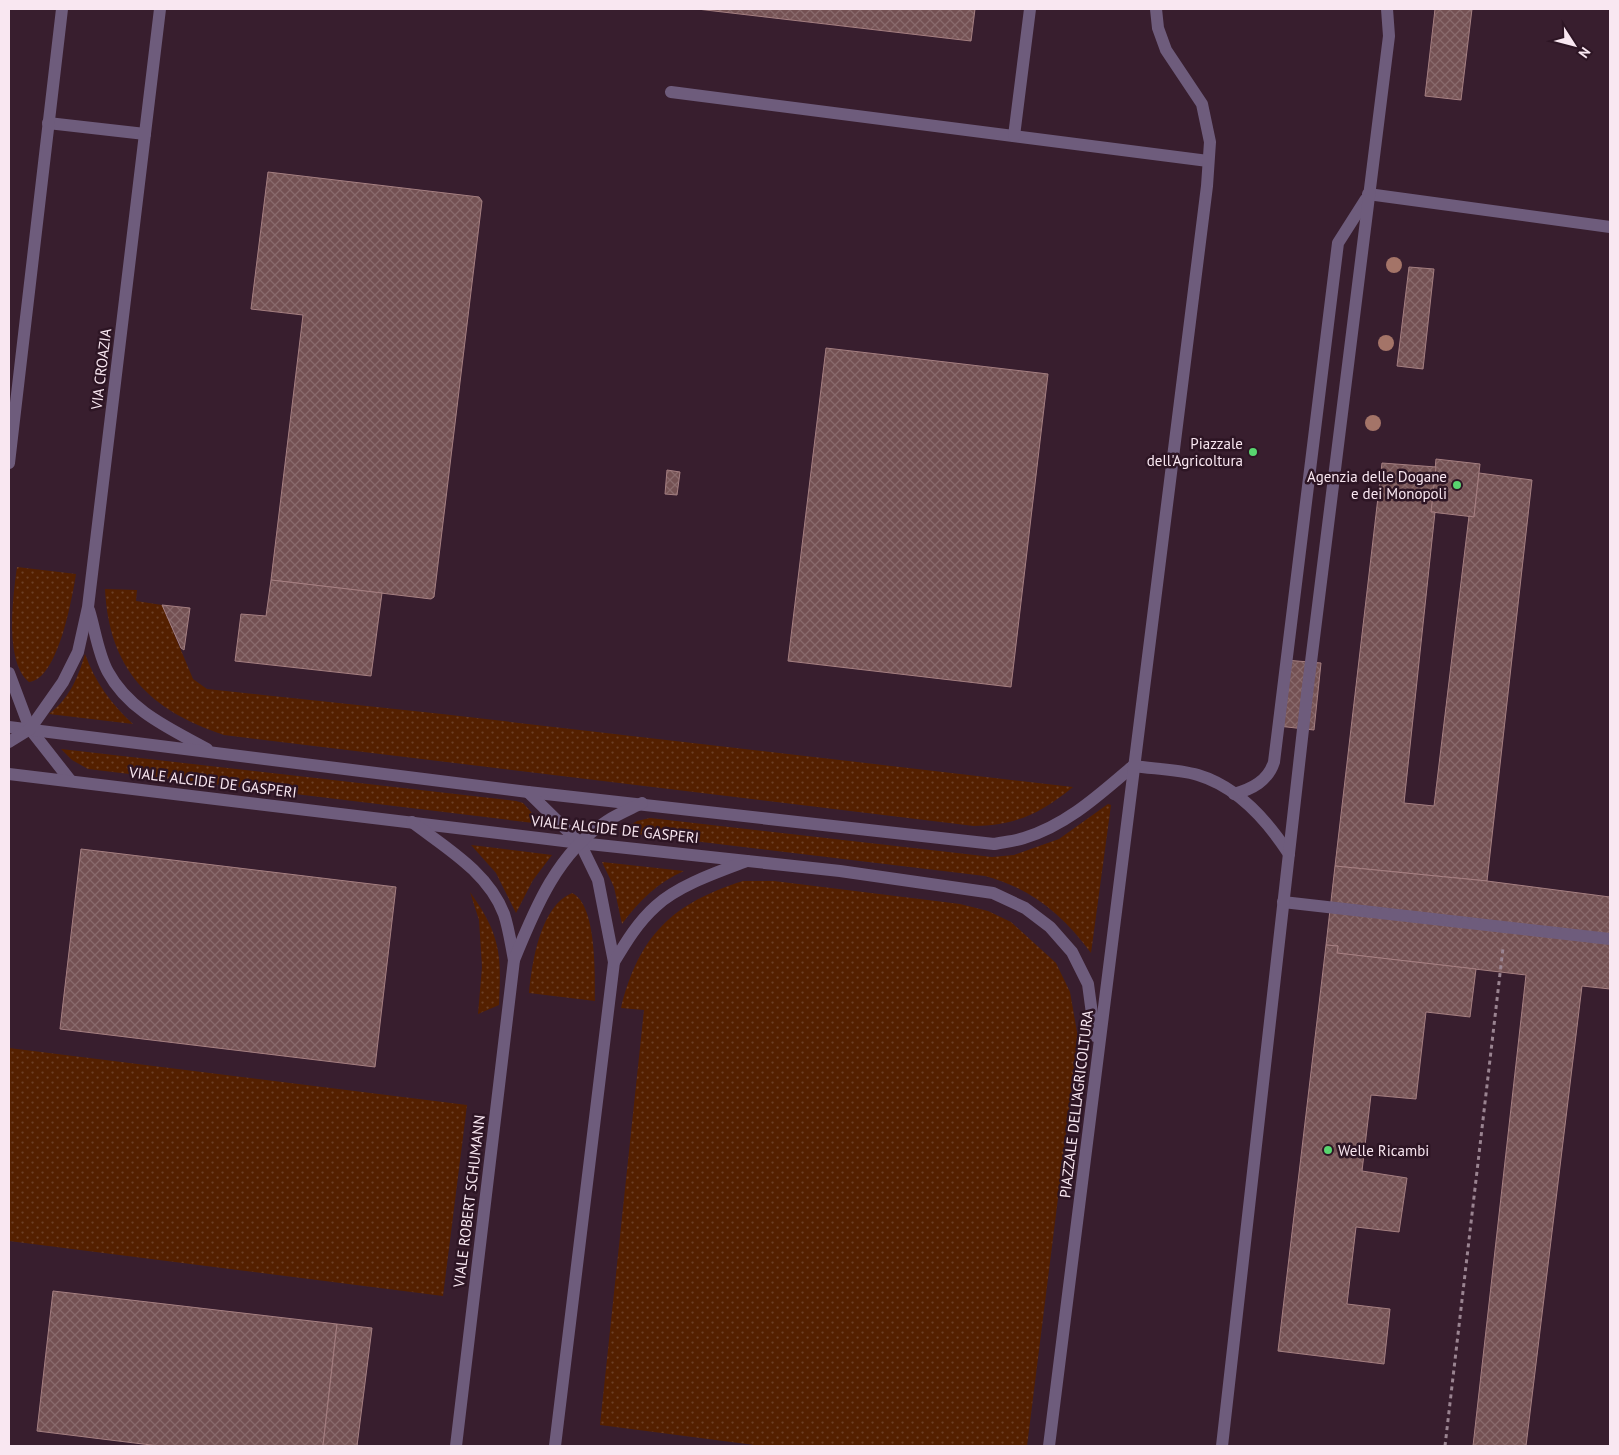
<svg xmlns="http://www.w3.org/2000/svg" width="1619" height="1455" font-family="'PT Sans',sans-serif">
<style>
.grass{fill:url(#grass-dots)}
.building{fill:url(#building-cross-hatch);stroke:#a57f81}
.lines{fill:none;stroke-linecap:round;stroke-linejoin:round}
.path{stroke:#9a8491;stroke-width:3;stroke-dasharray:4 4;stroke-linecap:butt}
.lane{stroke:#6e5c7c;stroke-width:12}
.street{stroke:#6e5c7c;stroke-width:12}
.tree{fill:#a47468}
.poi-dot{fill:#58d56f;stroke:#2d1524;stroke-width:2}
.labels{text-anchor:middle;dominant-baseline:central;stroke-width:5;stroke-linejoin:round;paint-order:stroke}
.street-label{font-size:15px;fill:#f9e7f1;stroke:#2d1524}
.poi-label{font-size:15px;fill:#f9e7f1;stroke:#2d1524;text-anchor:end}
</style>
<defs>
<pattern id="grass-dots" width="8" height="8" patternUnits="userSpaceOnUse" patternTransform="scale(1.25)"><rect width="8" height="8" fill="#542000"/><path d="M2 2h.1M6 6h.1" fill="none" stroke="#6d4026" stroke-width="1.8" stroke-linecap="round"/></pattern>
<pattern id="building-cross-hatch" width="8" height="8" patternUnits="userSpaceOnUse" patternTransform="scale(1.25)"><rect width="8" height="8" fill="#745153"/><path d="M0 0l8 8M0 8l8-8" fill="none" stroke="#896a6c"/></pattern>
</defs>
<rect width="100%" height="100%" fill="#381e2e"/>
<!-- grass -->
<g class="grass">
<path d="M17 567 76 574C72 598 58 679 29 682 4 662 13 596 17 567Z"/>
<path d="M105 589 137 590 136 601 162 605 193 679 207 689 442 714 1073 787C1040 814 1016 825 974 826L224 735C149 710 109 669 105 589Z"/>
<path d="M85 654C95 682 111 704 133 724L49 714C69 699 78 678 85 654Z"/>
<polygon points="61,749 516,801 523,803 542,824 88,769 72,760"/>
<path d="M1108 804 1111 805 1091 953C1063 915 1031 888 985 876L619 832 637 821 650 818 992 857 1014 855 1059 839Z"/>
<polygon points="471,845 552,855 533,880 516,913 496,873"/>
<path d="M602 862 684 871C658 882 639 901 622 924L614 887Z"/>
<path d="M743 881H774L960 904 988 911 1011 922 1056 963 1070 992 1078 1038 1027 1446H762L600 1425 644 1010 621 1008C639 935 673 903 743 881Z"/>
<path d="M470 892C500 934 502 954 499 1005L478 1014 482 967 479 920Z"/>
<path d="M572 893C597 904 595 977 595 1001L529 993C532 963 540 906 572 893Z"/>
<polygon points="9,1048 467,1105 443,1296 9,1241"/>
</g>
<!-- building -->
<g class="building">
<polygon points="697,9 975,9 971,41"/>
<polygon points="1435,9 1472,9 1461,100 1425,96"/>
<polygon points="268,172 479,197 482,201 434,597 431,599 271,580 303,315 251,309"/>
<polygon points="1409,267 1434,269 1423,369 1397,366"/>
<polygon points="826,348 1048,374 1011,687 788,661"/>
<polygon points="1436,459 1480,464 1474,517 1431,512"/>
<polygon points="1382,463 1436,467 1431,512 1435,512 1404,803 1434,806 1469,516 1474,517 1479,473 1532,480 1487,881 1335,866"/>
<polygon points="667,470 680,472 677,495 665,494"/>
<polygon points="271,580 382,593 371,676 235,661 241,614 266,616"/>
<polygon points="162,605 190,608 184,650 181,648"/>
<polygon points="1285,660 1321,663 1314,730 1278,726"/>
<polygon points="81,849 396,887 375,1067 60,1029"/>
<polygon points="1335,866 1487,881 1610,897 1610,989 1582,986 1526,1446 1473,1446 1526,975 1337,953 1338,946 1326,945"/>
<polygon points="1326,945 1338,946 1337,953 1476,969 1470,1017 1426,1012 1416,1099 1371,1095 1362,1171 1407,1178 1399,1232 1356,1227 1347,1304 1390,1309 1384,1364 1278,1351"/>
<polygon points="53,1291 337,1324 323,1446 159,1446 37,1431"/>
<polygon points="337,1324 372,1328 357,1446 323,1446"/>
</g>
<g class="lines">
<!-- path -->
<polyline class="path" points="1445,1446 1503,948"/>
<!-- lane -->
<g class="lane">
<polyline points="671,92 1208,161"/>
<polyline points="1014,136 1030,9"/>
<polyline points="1368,194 1610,227"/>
<polyline points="1283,902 1610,939"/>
</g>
<!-- street -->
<g class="street">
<polyline points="48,123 145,134"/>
<polyline points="9,463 62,9"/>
<path d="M89 610C95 629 98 654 108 672 129 711 171 729 207 749"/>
<polyline points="9,673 30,729 70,780"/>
<path d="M9 727 528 792 994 844C1004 842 1015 841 1024 838 1067 825 1100 794 1133 766"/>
<polyline points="9,742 30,729 63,682 78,652 88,607 160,9"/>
<path d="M1133 766C1154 769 1178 769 1198 775 1238 787 1267 820 1289 854"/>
<polyline points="9,774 580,843 840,871 993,893 1025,908 1050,927 1072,952 1088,984 1095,1036"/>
<polyline points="528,792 580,843 598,880 614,962 555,1446"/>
<path d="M1234 794C1252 789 1268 781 1274 762L1338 243 1366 199"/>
<path d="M412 822C446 848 488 872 504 914 509 929 511 945 514 960"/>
<path d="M614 962C626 942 638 922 656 906 679 885 718 872 747 861"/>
<path d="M456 1446 514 960C535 908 558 852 607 821 618 814 630 809 642 803"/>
<polyline points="1049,1446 1207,186 1210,142 1202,104 1166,50 1158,28 1156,9"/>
<polyline points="1222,1446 1307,694 1389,36 1387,9"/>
</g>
</g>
<!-- trees -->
<g class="tree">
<circle cx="1394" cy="265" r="8"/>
<circle cx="1386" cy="343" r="8"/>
<circle cx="1373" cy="423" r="8"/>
</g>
<!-- markers -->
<g class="poi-dot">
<circle cx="1253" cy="452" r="5"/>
<circle cx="1457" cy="485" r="5"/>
<circle cx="1328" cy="1150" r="5"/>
</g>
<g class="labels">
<!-- street labels -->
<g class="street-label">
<text transform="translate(101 369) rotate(-83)">VIA CROAZIA</text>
<text transform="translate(213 782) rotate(7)">VIALE ALCIDE DE GASPERI</text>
<text transform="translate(615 829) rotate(6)">VIALE ALCIDE DE GASPERI</text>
<text transform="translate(1076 1104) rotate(-83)">PIAZZALE DELL'AGRICOLTURA</text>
<text transform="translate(469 1201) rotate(-83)">VIALE ROBERT SCHUMANN</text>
</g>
<!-- poi labels -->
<g class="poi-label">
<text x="1243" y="443">Piazzale<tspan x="1243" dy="17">dell'Agricoltura</tspan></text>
<text x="1447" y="476">Agenzia delle Dogane<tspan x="1447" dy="17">e dei Monopoli</tspan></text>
<text x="1338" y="1150" text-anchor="start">Welle Ricambi</text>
</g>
</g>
<!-- border -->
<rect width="1619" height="1455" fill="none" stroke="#f9e7f1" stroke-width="20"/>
<!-- north arrow -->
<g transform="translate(1574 45) rotate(126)" stroke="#2d1524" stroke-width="4" paint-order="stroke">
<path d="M0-4L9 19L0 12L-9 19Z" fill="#f9e7f1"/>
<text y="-8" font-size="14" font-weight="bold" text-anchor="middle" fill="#f9e7f1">N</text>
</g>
</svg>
